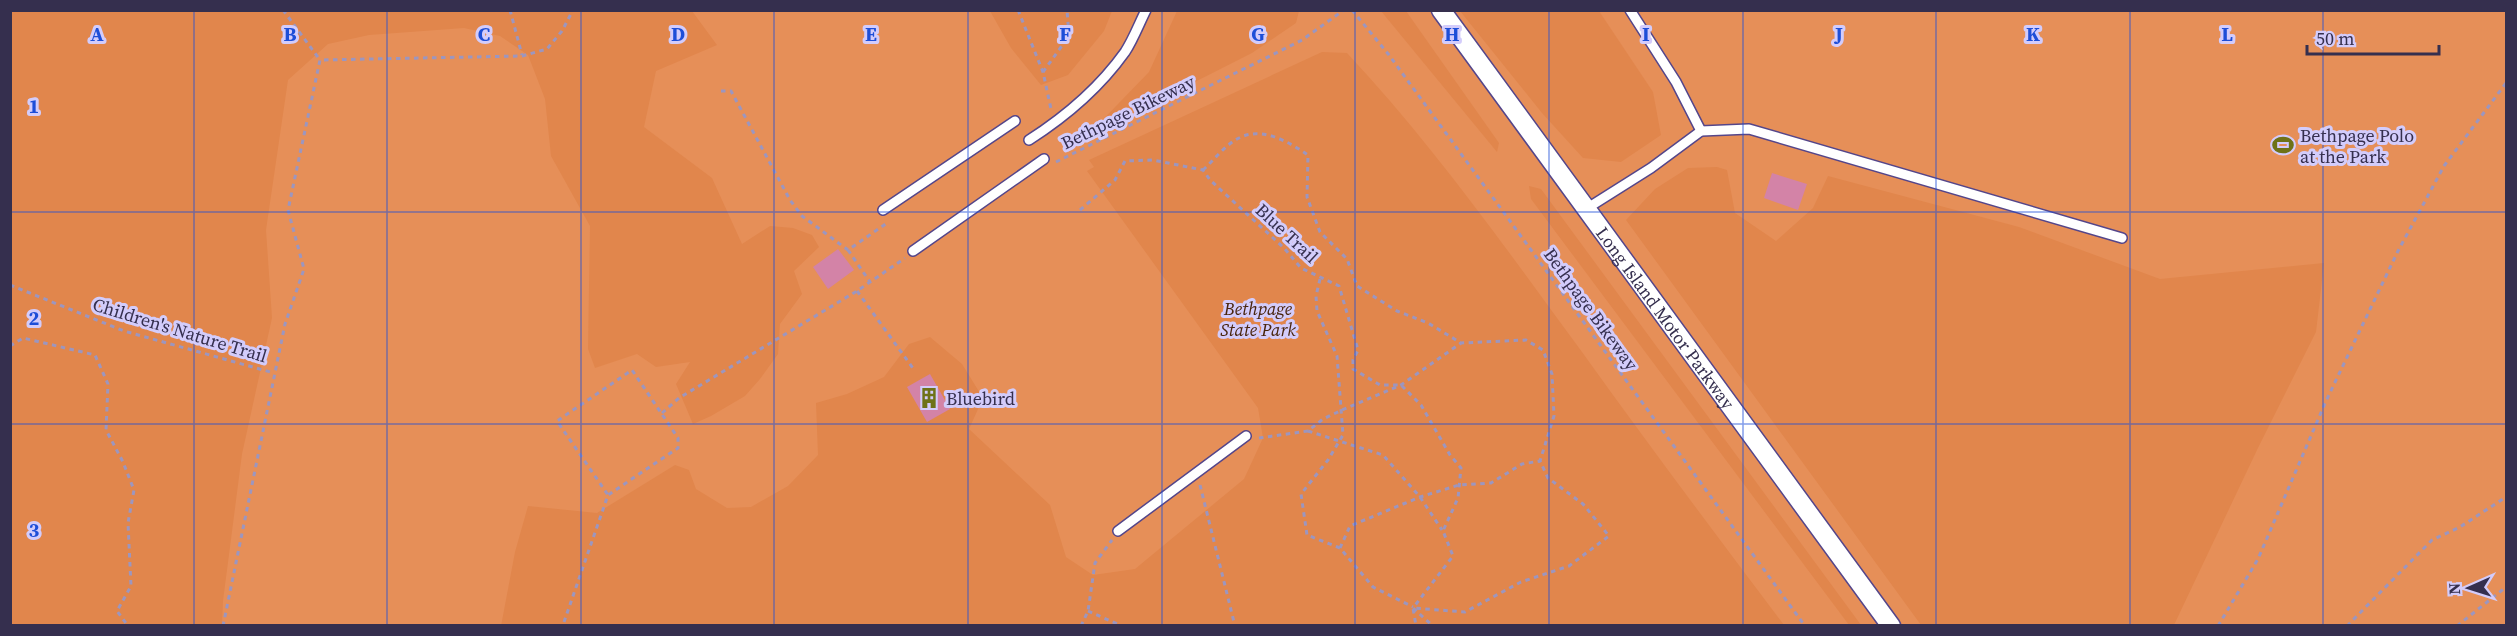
<svg xmlns="http://www.w3.org/2000/svg" width="2517" height="636" font-family="'Source Serif 4',serif">
<style>
.green{fill:#e68f58}
.forest{fill:#e1864c}
.building{fill:#d383a7}
.lines{fill:none;stroke-linecap:round;stroke-linejoin:round}
.lane-casing{stroke:#55468a;stroke-width:12}
.street-casing{stroke:#55468a;stroke-width:21}
.path{stroke:#9c96bf;stroke-width:3;stroke-dasharray:4.5 4.5;stroke-linecap:butt}
.lane{stroke:#fff;stroke-width:9}
.street{stroke:#fff;stroke-width:18}
.grid{fill:none;stroke:#1d4ed8;stroke-width:1.5;stroke-opacity:0.55}
.labels{text-anchor:middle;dominant-baseline:central;stroke-width:6;stroke-linejoin:round;paint-order:stroke}
.street-label{font-size:18px;fill:#352f4e;stroke:#d3ccfb}
.poi-label{font-size:18px;fill:#352f4e;stroke:#d3ccfb;text-anchor:start}
.park-label{font-size:18px;font-style:italic;fill:#48240c;stroke:#d3ccfb}
.grid-label{font-size:20px;text-anchor:middle;font-weight:bold;fill:#1d4ed8;stroke:#d3ccfb;stroke-width:6;stroke-linejoin:round;paint-order:stroke}
</style>
<rect width="100%" height="100%" fill="#d3ccfb"/>
<!-- green -->
<polygon class="green" points="10,11 2506,11 2506,625 11,625"/>
<!-- forest -->
<g class="forest">
<polygon points="10,11 692,11 717,45 656,71 644,127 712,178 742,244 770,226 793,228 812,235 819,247 794,271 802,294 780,324 778,354 760,379 745,396 711,416 693,424 676,384 690,362 656,367 637,354 595,368 588,349 590,226 551,156 545,99 528,55 500,36 464,28 369,35 328,44 288,80 266,230 272,318 242,454 223,601 222,625 11,625"/>
<polygon points="990,11 1112,11 1104,31 1068,75 1041,85 1011,48"/>
<polygon points="1177,11 1299,11 1296,23 1252,53 1086,137 1149,72"/>
<polygon points="1381,11 1406,11 1499,143 1497,152"/>
<polygon points="1460,11 1599,11 1653,92 1661,135 1621,162 1583,158 1542,113"/>
<path d="M1322 52 1347 53C1434 146 1507 250 1582 352 1648 444 1716 535 1784 625L501 626 515 552 528 506 597 513 675 465 689 470 696 489 727 508 751 507 788 486 818 455 816 403 847 394 884 377 909 344 930 337 962 364 983 398 969 429 1050 505 1066 557 1093 575 1135 569 1244 479 1263 438 1258 408 1087 171 1094 167 1089 160Z"/>
<polygon points="1717,167 1727,170 1735,213 1776,241 1813,208 1828,176 2019,227 2160,279 2324,263 2316,332 2257,450 2174,625 1921,625 1626,220 1655,189 1688,168"/>
<polygon points="1529,186 1541,189 1861,625 1849,625 1531,199"/>
</g>
<!-- building -->
<g class="building">
<polygon points="1772,173 1807,184 1798,210 1764,198"/>
<polygon points="838,249 854,270 828,289 813,267"/>
<polygon points="930,374 950,409 927,422 907,387"/>
</g>
<g class="lines">
<defs>
<g id="lane">
<polyline points="1630,10 1676,82 1701,131"/>
<path d="M1029 140C1065 117 1100 87 1125 52 1133 40 1139 24 1146 10"/>
<polyline points="1586,209 1651,168 1701,131 1749,129 2122,238"/>
<polyline points="883,210 1015,121"/>
<polyline points="913,251 1044,159"/>
<polyline points="1118,531 1246,436"/>
</g>
<g id="street">
<path id="s1" d="M1441 10 1891 626"/>
</g>
</defs>
<!-- lane casing -->
<use href="#lane" class="lane-casing"/>
<!-- street casing -->
<use href="#street" class="street-casing"/>
<!-- path -->
<g class="path">
<polyline points="283,10 320,60"/>
<polyline points="510,10 522,55"/>
<polyline points="1018,10 1043,72 1051,109"/>
<polyline points="1352,10 1389,55 1805,626"/>
<polyline points="1043,72 1069,36 1067,10"/>
<polyline points="721,91 731,91 790,200 802,216 848,250 887,223"/>
<polyline points="1056,162 1302,40 1344,10"/>
<path d="M1203 170C1214 160 1226 144 1239 138 1262 126 1289 142 1308 155L1307 197 1320 232 1347 259 1357 286 1397 311 1428 323 1461 343 1526 340 1543 350 1552 374 1554 416 1540 461 1548 478 1583 504 1609 536 1569 566 1521 582 1465 612 1413 608 1416 626"/>
<polyline points="1080,210 1115,180 1125,161 1153,160 1203,170 1210,180 1284,248 1301,268 1339,286 1358,350 1353,360 1353,369 1380,385 1401,385 1421,405 1450,455 1461,468 1458,498 1443,531 1453,556 1413,608 1433,626"/>
<polyline points="848,250 870,282"/>
<polyline points="1320,279 1316,296 1317,311 1337,356 1343,435 1328,460 1301,494 1307,535 1340,548 1373,587 1413,607"/>
<polyline points="10,285 124,331 274,373"/>
<polyline points="857,291 915,371"/>
<polyline points="10,346 23,338 95,355 108,384 106,430 123,462 134,490 128,523 131,586 117,611 128,626"/>
<polyline points="662,413 679,398 857,291 905,258"/>
<polyline points="1308,431 1383,455 1420,497 1442,530"/>
<polyline points="1259,438 1308,431 1323,419 1342,410 1401,385 1461,343"/>
<polyline points="1200,485 1235,626"/>
<polyline points="1340,548 1350,526 1420,497 1459,485 1491,483 1522,464 1540,461"/>
<polyline points="1088,611 1122,626"/>
<polyline points="564,622 608,495 678,448 678,438 632,370 557,421 608,495"/>
<polyline points="223,626 285,324 304,269 288,210 320,60 522,56 547,49 562,31 573,10"/>
<polyline points="1081,626 1088,611 1095,563 1112,540"/>
<polyline points="2218,626 2258,559 2326,401 2398,251 2444,166 2506,83"/>
<polyline points="2347,626 2432,540 2460,527 2506,497"/>
<polyline points="2457,626 2506,587"/>
</g>
<!-- lane -->
<use href="#lane" class="lane"/>
<!-- street -->
<use href="#street" class="street"/>
</g>
<!-- grid -->
<path class="grid" d="M194 10V626M387 10V626M581 10V626M774 10V626M968 10V626M1162 10V626M1355 10V626M1549 10V626M1743 10V626M1936 10V626M2130 10V626M2323 10V626M10 212H2506M10 424H2506"/>
<!-- icons -->
<defs>
<symbol id="stadium-bare" viewBox="-9 -9 18 18"><path d="M0-5a6.5 5 0 1 0 0 10a6.5 5 0 1 0 0-10ZM-3.5-1.8h7v3.6h-7Z" fill="#6e7218" stroke="#d3ccfb" stroke-width="2.5" paint-order="stroke"/></symbol>
<symbol id="building-bare" viewBox="-9 -9 18 18"><path d="M-4-6H4V6H1V3H-1V6H-4ZM-2.5-4.3h1.7v1.8h-1.7ZM.8-4.3h1.7v1.8H.8ZM-2.5-1h1.7V.8h-1.7ZM.8-1h1.7V.8H.8Z" fill="#6e7218" stroke="#d3ccfb" stroke-width="2.5" paint-order="stroke"/></symbol>
</defs>
<g fill-rule="evenodd">
<use href="#stadium-bare" x="2268" y="130" width="30" height="30"/>
<use href="#building-bare" x="914" y="383" width="30" height="30"/>
</g>
<g class="labels">
<!-- street labels -->
<g class="street-label">
<text transform="translate(1128 112) rotate(-26)">Bethpage Bikeway</text>
<text transform="translate(1287 233) rotate(43)">Blue Trail</text>
<text transform="translate(1591 309) rotate(54)">Bethpage Bikeway</text>
<text stroke="none"><textPath href="#s1" startOffset="381">Long Island Motor Parkway</textPath></text>
<text transform="translate(180 330) rotate(17)">Children's Nature Trail</text>
</g>
<!-- poi labels -->
<g class="poi-label">
<text x="2300" y="135">Bethpage Polo<tspan x="2300" dy="21">at the Park</tspan></text>
<text x="946" y="398">Bluebird</text>
</g>
<!-- park labels -->
<g class="park-label">
<text x="1258" y="308">Bethpage<tspan x="1258" dy="21">State Park</tspan></text>
</g>
</g>
<g class="grid-label">
<text x="97" y="41">A</text>
<text x="290" y="41">B</text>
<text x="484" y="41">C</text>
<text x="678" y="41">D</text>
<text x="871" y="41">E</text>
<text x="1065" y="41">F</text>
<text x="1258" y="41">G</text>
<text x="1452" y="41">H</text>
<text x="1646" y="41">I</text>
<text x="1839" y="41">J</text>
<text x="2033" y="41">K</text>
<text x="2227" y="41">L</text>
<text x="34" y="113">1</text>
<text x="34" y="325">2</text>
<text x="34" y="537">3</text>
</g>
<!-- border -->
<rect width="2517" height="636" fill="none" stroke="#352f4e" stroke-width="24"/>
<!-- north arrow -->
<g transform="translate(2469 588) rotate(267)" stroke="#d3ccfb" stroke-width="4.5" paint-order="stroke">
<path d="M0-4.5L10 22L0 15L-10 22Z" fill="#352f4e"/>
<text y="-9" font-size="16" font-weight="bold" text-anchor="middle" fill="#352f4e">N</text>
</g>
<!-- scale -->
<path d="M2307 45v9h132v-9" fill="none" stroke="#352f4e" stroke-width="3"/>
<text x="2316" y="45" font-size="18" fill="#352f4e" stroke="#d3ccfb" stroke-width="4.5" paint-order="stroke">50 m</text>
</svg>
